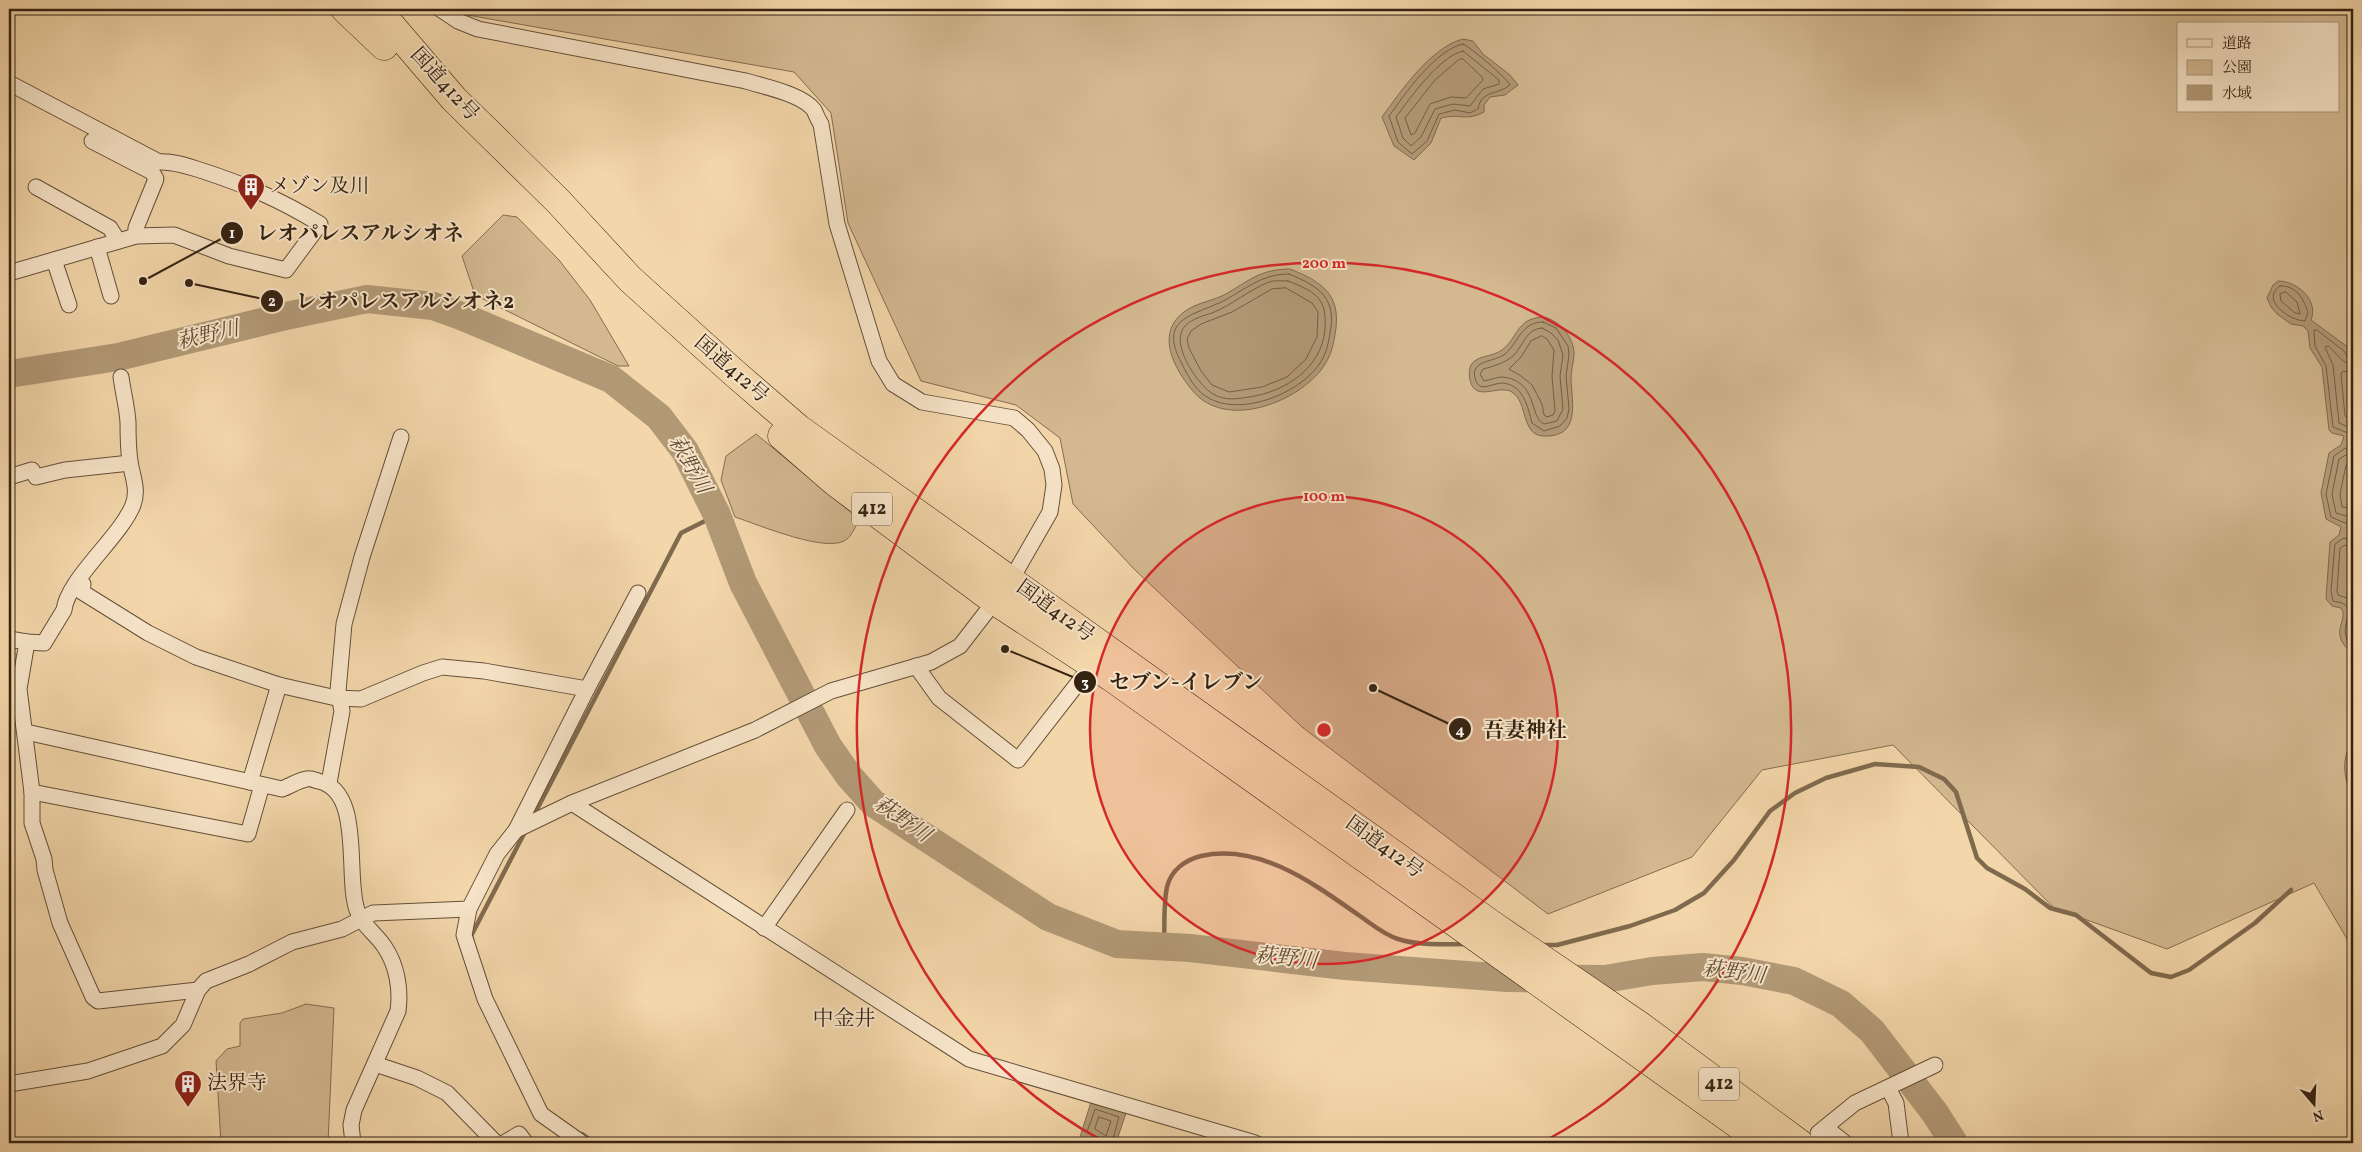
<svg xmlns="http://www.w3.org/2000/svg" width="2362" height="1152" font-family="Vollkorn,'Noto Serif JP',serif">
<style>
.green{fill:#d3b890;stroke:#846e51;fill-rule:evenodd}
.water{fill:#b29976;stroke:#806a4e}
.lines{fill:none;stroke-linecap:round;stroke-linejoin:round}
.shore{stroke:#745e44;stroke-width:1}
.stream{stroke:#806a4e;stroke-width:4.5}
.river{stroke:#b29976;stroke-width:28}
.street-casing{stroke:#645038;stroke-width:17}
.highway-casing{stroke:#352312;stroke-width:29}
.street{stroke:#f7e4c8;stroke-width:15}
.highway{stroke:#f3d6aa;stroke-width:28}
.ring{fill:none;stroke:#d62828;stroke-width:2.5}
.labels{text-anchor:middle;dominant-baseline:central;stroke-width:4;stroke-linejoin:round;paint-order:stroke}
.shield{fill:#f7e4c8;stroke:#6f5d49;stroke-width:1}
.shield-label{font-size:19px;font-weight:bold;fill:#352312}
.street-label{font-size:20px;fill:#352312;stroke:#f7e4c8}
.poi-label{font-size:20px;fill:#352312;stroke:#f7e4c8;text-anchor:start}
.water-label{font-size:21px;font-style:italic;fill:#614c35;stroke:#f7e4c8}
.neighbourhood-label{font-size:21px;fill:#352312;stroke:#f7e4c8}
.centre{fill:#d62828;stroke:#f7e4c8;stroke-width:2.5}
.ring-label{font-size:15px;text-anchor:middle;font-weight:bold;fill:#d62828;stroke:#f7e4c8;stroke-width:4;stroke-linejoin:round;paint-order:stroke}
.leader{fill:none;stroke:#352312;stroke-width:2}
.callout-dot{fill:#352312;stroke:#f7e4c8;stroke-width:2}
.mark-label{font-size:15px;text-anchor:middle;font-weight:bold;fill:#fff}
.callout-label{font-size:21px;text-anchor:middle;font-weight:bold;fill:#352312;stroke:#f7e4c8;stroke-width:4;stroke-linejoin:round;paint-order:stroke}
</style>
<rect width="100%" height="100%" fill="#f3d6aa"/>
<filter id="stains"><feTurbulence type="fractalNoise" baseFrequency=".004" numOctaves="4"/><feColorMatrix values="0 0 0 0 .2 0 0 0 0 .09 0 0 0 0 .02 0 0 0 .5 -.17"/></filter>
<radialGradient id="worn" r=".72"><stop offset=".6" stop-color="#630" stop-opacity="0"/><stop offset="1" stop-color="#630" stop-opacity=".3"/></radialGradient>
<!-- green -->
<g class="green">
<path d="M459 9H2353V949L2314 883 2167 949 2054 908 1893 745 1762 770 1692 857 1548 914 1302 727 1135 570 1073 504 1060 438 1016 405 921 381 848 223 831 113 794 72 467 15ZM2178 24H2338V111H2178Z"/>
<polygon points="503,215 517,217 559,260 590,300 629,366 618,366 475,295 462,256"/>
<path d="M756 434 860 520C856 525 852 535 847 539 829 555 757 524 735 517L721 480 726 456Z"/>
<polygon points="306,1004 334,1008 328,1143 221,1143 216,1061 227,1049 240,1046 240,1023 243,1019 282,1013"/>
</g>
<!-- water -->
<g class="water">
<path d="M1463 39 1473 41 1483 54 1510 75 1518 85 1505 95 1490 97 1484 105V112C1465 122 1461 113 1441 118L1431 143 1414 160 1394 146 1382 117C1401 91 1431 47 1463 39Z"/>
<path d="M1290 269C1320 281 1340 293 1336 328 1334 344 1331 357 1321 370 1294 404 1224 430 1192 390 1170 363 1154 327 1192 307 1202 302 1214 300 1224 295 1249 281 1260 269 1290 269Z"/>
<path d="M2278 281C2297 281 2319 300 2311 320L2349 348 2353 360V437L2350 443 2353 449V527H2349L2350 535 2353 536V654C2326 632 2350 621 2341 608L2332 606 2326 599 2330 542 2339 535 2341 527 2326 519 2321 493 2329 453 2341 445 2344 436 2332 433 2329 430 2322 367 2310 348 2308 331 2303 326 2291 324 2277 314 2271 307 2267 298 2273 285Z"/>
<path d="M1544 317C1560 321 1575 338 1574 356 1573 364 1571 371 1571 379 1572 403 1581 438 1543 436 1521 435 1528 402 1512 392 1498 384 1475 403 1470 380 1469 376 1469 369 1471 365 1477 355 1493 357 1502 350 1519 337 1516 318 1544 317Z"/>
<path d="M2353 740V799C2344 778 2340 760 2353 740Z"/>
<polygon points="1091,1102 1126,1113 1116,1143 1101,1143 1080,1137"/>
</g>
<g class="lines">
<!-- shore -->
<g class="shore">
<path d="M1463 44C1469 46 1507 78 1510 85 1498 95 1481 90 1478 109L1470 113 1455 110 1439 114 1427 141 1412 154 1398 142 1389 116C1405 94 1435 50 1463 44Z"/>
<path d="M1463 51 1499 80V84L1483 89 1470 106 1453 104 1435 109 1421 137 1411 146 1403 138 1396 117C1410 98 1440 56 1463 51Z"/>
<polygon points="1460,59 1463,59 1482,77 1483,80 1466,98 1451,97 1430,104 1415,133 1411,135 1405,118 1435,80"/>
<path d="M1289 274C1316 285 1335 296 1331 327 1329 339 1328 349 1322 360 1303 393 1240 418 1207 397 1195 390 1188 376 1182 364 1156 316 1196 316 1227 299 1248 287 1264 274 1289 274Z"/>
<path d="M1288 281C1316 292 1327 298 1325 329 1322 368 1285 392 1249 397 1236 399 1225 401 1213 394 1197 384 1169 343 1185 326 1193 318 1203 316 1212 313 1232 305 1249 290 1269 282 1275 280 1282 281 1288 281Z"/>
<path d="M2280 286C2296 285 2304 299 2308 313L2305 321C2291 321 2259 300 2280 286Z"/>
<polygon points="1286,288 1312,303 1318,312 1317,337 1306,359 1287,377 1262,387 1229,392 1212,385 1201,371 1189,348 1187,339 1191,331 1201,324 1232,312 1272,289"/>
<polygon points="2286,292 2297,302 2300,314 2295,313 2281,301 2280,294"/>
<path d="M1543 322 1556 328 1568 346 1569 355 1566 376 1569 409 1567 418 1560 426 1544 431 1532 423C1528 407 1523 384 1502 383 1496 383 1489 387 1482 387 1478 385 1476 383 1475 378 1470 360 1495 362 1505 354 1519 342 1521 322 1543 322Z"/>
<path d="M1542 328 1551 333 1558 340 1563 355 1560 376 1563 409 1557 421 1544 424C1529 417 1538 381 1503 377 1497 377 1490 380 1484 381L1480 374 1483 369C1494 366 1506 363 1515 354 1524 344 1526 329 1542 328Z"/>
<polygon points="1542,336 1547,339 1554,350 1552,376 1555,411 1553,415 1547,417 1544,415 1542,404 1532,385 1521,376 1509,369 1521,357 1531,341"/>
<polyline points="2353,359 2348,358 2344,351 2317,330 2314,330 2315,346 2326,366 2333,427 2353,435"/>
<path d="M2353 365C2342 364 2337 353 2328 346L2325 347 2333 365 2339 423 2353 429"/>
<polyline points="2353,373 2343,371 2341,374 2345,416 2353,420"/>
<polyline points="2353,450 2345,448 2334,456 2326,494 2331,517 2345,523 2353,522"/>
<polyline points="2353,456 2346,455 2339,459 2332,494 2336,513 2346,516 2353,516"/>
<polyline points="2353,464 2346,465 2340,494 2342,507 2353,508"/>
<path d="M2353 541 2344 538 2335 544 2331 591 2333 601C2336 602 2341 602 2344 604 2357 612 2334 630 2353 648"/>
<polyline points="2353,547 2345,545 2340,548 2337,591 2338,595 2347,598 2353,605"/>
<polygon points="1099,1117 1111,1121 1106,1136 1095,1129"/>
<polyline points="1099,1143 1097,1137 1087,1132 1095,1109 1119,1117 1112,1143"/>
</g>
<!-- stream -->
<g class="stream">
<polyline points="533,817 681,533 717,515"/>
<polyline points="472,939 471,936 526,830"/>
<polyline points="1542,945 1557,945 1630,926 1675,910 1704,893 1734,860 1770,811 1795,793 1826,778 1875,764 1919,767 1944,779 1956,792 1977,858 1987,868 2025,889 2050,908 2076,915 2151,973 2171,977 2189,970 2255,923 2291,890"/>
<path d="M1164 948C1165 929 1163 906 1167 887 1171 870 1185 860 1201 856 1260 843 1314 884 1360 916 1373 925 1383 934 1398 939 1419 946 1445 944 1467 944"/>
<polyline points="582,1134 595,1143"/>
</g>
<!-- river -->
<polyline class="river" points="9,374 118,357 286,316 367,299 433,306 461,316 611,379 659,417 685,451 717,515 743,583 828,746 849,776 873,803 1048,917 1117,944 1190,948 1345,966 1507,978 1605,979 1652,971 1703,967 1742,971 1794,981 1841,1004 1872,1031 1935,1113 1954,1143"/>
<defs>
<g id="street">
<path d="M9 83 159 162C173 161 187 166 200 170 246 185 279 199 320 224L286 270 229 256 174 235 136 236 9 273"/>
<polyline points="92,141 152,172 156,179 136,228 136,236"/>
<polyline points="36,187 110,228 118,241"/>
<polyline points="97,247 111,296"/>
<polyline points="54,260 69,305"/>
<polyline points="9,477 32,470 36,477 65,470 130,463"/>
<polyline points="79,580 83,584 82,592 148,633 196,657 279,685 336,698 361,699 423,673 442,667 484,671 587,689"/>
<path d="M9 639 27 642 44 643 64 610C67 580 121 536 133 505 139 489 132 476 130 461 128 448 128 435 128 422 127 407 123 392 121 377"/>
<polyline points="27,642 19,689 32,792 248,834 262,785"/>
<polyline points="916,666 939,698 1018,760 1092,665"/>
<path d="M26 732 282 789C290 786 299 780 307 779 310 778 315 780 318 781 364 790 345 876 357 910 362 925 375 933 384 946 397 965 401 989 398 1011L354 1110 351 1125 353 1143"/>
<polyline points="250,782 279,685"/>
<polyline points="329,783 342,711 338,691 344,624 362,557 401,437"/>
<polyline points="32,792 32,823 44,859 45,870 60,923 93,997 98,1001 198,990"/>
<polyline points="572,803 969,1059 1255,1143"/>
<polyline points="516,830 587,689 638,593"/>
<polyline points="469,909 464,935 485,999 541,1114 582,1143"/>
<polyline points="764,928 847,810"/>
<polyline points="375,1064 417,1078 447,1093 496,1143"/>
<path d="M9 1084 88 1071 162 1046 183 1025 198 990 206 981 249 964 292 942 342 929 373 913 469 909 497 854 516 830 572 803 755 730 831 691 931 662 960 646 1011 580 1050 512 1054 485 1052 469 1045 451 1028 430 1014 418 922 402 893 384 879 361 837 224 821 124C818 120 816 114 814 110 802 94 765 87 746 81L478 29 458 21 440 9"/>
<polyline points="1888,1088 1896,1103 1901,1143"/>
<polyline points="1826,1128 1845,1143"/>
<polyline points="1818,1133 1855,1103 1935,1065"/>
<polyline points="504,1143 519,1134 526,1143"/>
</g>
<g id="highway">
<polyline points="345,9 384,46"/>
<polyline points="373,9 389,23 454,99 558,201 630,279 732,371 799,429 1491,924 1639,1025 1799,1143"/>
<polyline points="782,436 835,482 995,601 1111,677 1764,1143"/>
</g>
</defs>
<!-- street casing -->
<use href="#street" class="street-casing"/>
<!-- highway casing -->
<use href="#highway" class="highway-casing"/>
<!-- street -->
<use href="#street" class="street"/>
<!-- highway -->
<use href="#highway" class="highway"/>
</g>
<!-- distance rings -->
<circle cx="1324" cy="730" r="234" fill="#d62828" fill-opacity=".12"/>
<g class="ring">
<circle cx="1324" cy="730" r="234"/>
<path d="M1105 1142A467 467 0 1 1 1543 1142"/>
</g>
<!-- icons -->
<defs>
<symbol id="building-pin" viewBox="-11 -11 22 30"><path d="M0 17L-7.5 6A9.5 9.5 0 1 1 7.5 6Z" fill="#8f2418" stroke="#f7e4c8"/><path d="M-4-6H4V6H1V3H-1V6H-4ZM-2.5-4.3h1.7v1.8h-1.7ZM.8-4.3h1.7v1.8H.8ZM-2.5-1h1.7V.8h-1.7ZM.8-1h1.7V.8H.8Z" fill="#fff"/></symbol>
</defs>
<g fill-rule="evenodd">
<use href="#building-pin" x="235" y="171" width="32" height="43"/>
<use href="#building-pin" x="172" y="1068" width="32" height="43"/>
</g>
<g class="labels">
<!-- shield labels -->
<g class="shield">
<rect x="852" y="492.5" width="40" height="33" rx="4"/>
<rect x="1699" y="1067.5" width="40" height="33" rx="4"/>
</g>
<g class="shield-label">
<text x="872" y="509">412</text>
<text x="1719" y="1084">412</text>
</g>
<!-- street labels -->
<g class="street-label">
<text transform="translate(444 85) rotate(48)">国道412号</text>
<text transform="translate(731 370) rotate(41)">国道412号</text>
<text transform="translate(1055 612) rotate(36)">国道412号</text>
<text transform="translate(1384 848) rotate(36)">国道412号</text>
</g>
<!-- poi labels -->
<g class="poi-label">
<text x="270" y="187">メゾン及川</text>
<text x="207" y="1084">法界寺</text>
</g>
<!-- water labels -->
<g class="water-label">
<text transform="translate(208 336) rotate(-13)">萩野川</text>
<text transform="translate(689 465) rotate(60)">萩野川</text>
<text transform="translate(902 820) rotate(35)">萩野川</text>
<text transform="translate(1286 959) rotate(6)">萩野川</text>
<text transform="translate(1734 973) rotate(7)">萩野川</text>
</g>
<!-- neighbourhood labels -->
<g class="neighbourhood-label">
<text x="844" y="1019">中金井</text>
</g>
</g>
<circle cx="1324" cy="730" r="8" class="centre"/>
<g class="ring-label">
<text x="1324" y="268">200 m</text>
<text x="1324" y="501">100 m</text>
</g>
<!-- callouts -->
<path class="leader" d="M143 281L232 233M189 283L272 301M1005 649L1085 682M1373 688L1460 729"/>
<g class="callout-dot">
<circle cx="143" cy="281" r="5"/>
<circle cx="189" cy="283" r="5"/>
<circle cx="1005" cy="649" r="5"/>
<circle cx="1373" cy="688" r="5"/>
<circle cx="232" cy="233" r="12"/>
<circle cx="272" cy="301" r="12"/>
<circle cx="1085" cy="682" r="12"/>
<circle cx="1460" cy="729" r="12"/>
</g>
<g class="mark-label">
<text x="232" y="238">1</text>
<text x="272" y="306">2</text>
<text x="1085" y="687">3</text>
<text x="1460" y="735">4</text>
</g>
<g class="callout-label">
<text x="360" y="240">レオパレスアルシオネ</text>
<text x="405" y="308">レオパレスアルシオネ2</text>
<text x="1186" y="689">セブン-イレブン</text>
<text x="1525" y="737">吾妻神社</text>
</g>
<!-- margin -->
<rect width="2362" height="1152" fill="none" stroke="#f3d6aa" stroke-width="30"/>
<rect x="10" y="10" width="2342" height="1132" fill="none" stroke="#352312" stroke-width="2.5"/>
<rect x="15" y="15" width="2332" height="1122" fill="none" stroke="#352312"/>
<!-- legend -->
<rect x="2177" y="22" width="162" height="90" fill="#f7e4c8" stroke="#a9977f"/>
<rect x="2187" y="39" width="25" height="8" fill="#f7e4c8" stroke="#a9977f"/>
<text x="2222" y="48" font-size="15" fill="#352312">道路</text>
<rect x="2187" y="60" width="25" height="15" fill="#d3b890" stroke="#a9977f"/>
<text x="2222" y="72" font-size="15" fill="#352312">公園</text>
<rect x="2187" y="85" width="25" height="15" fill="#b29976" stroke="#a9977f"/>
<text x="2222" y="98" font-size="15" fill="#352312">水域</text>
<!-- north arrow -->
<g transform="translate(2314 1104) rotate(161)" stroke="#f7e4c8" stroke-width="4" paint-order="stroke">
<path d="M0-4L9 19L0 12L-9 19Z" fill="#352312"/>
<text y="-8" font-size="14" font-weight="bold" text-anchor="middle" fill="#352312">N</text>
</g>
<rect width="100%" height="100%" filter="url(#stains)"/>
<rect width="100%" height="100%" fill="url(#worn)"/>
</svg>
